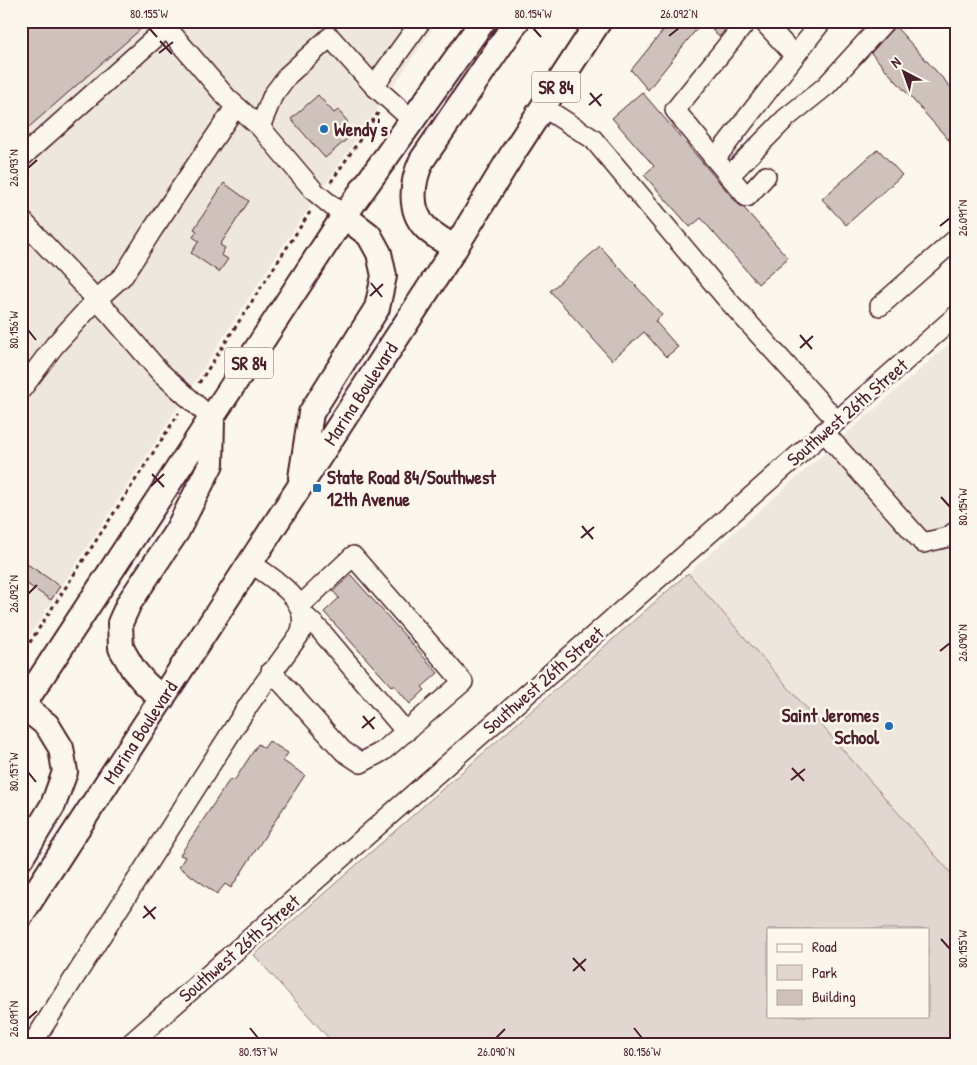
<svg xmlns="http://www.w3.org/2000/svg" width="977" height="1065" font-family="'Patrick Hand',sans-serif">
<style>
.built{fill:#eee7de}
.green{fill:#e2d7d0;stroke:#967b7e;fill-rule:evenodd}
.building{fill:#cfc2bc;stroke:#4a1f2b}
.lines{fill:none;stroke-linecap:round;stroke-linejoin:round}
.minor-casing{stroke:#4a1f2b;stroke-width:22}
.major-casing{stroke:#4a1f2b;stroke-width:28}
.path{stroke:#4a1f2b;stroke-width:3;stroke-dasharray:4 4;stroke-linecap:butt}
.minor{stroke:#fbf7ec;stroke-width:19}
.major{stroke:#fbf7ec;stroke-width:24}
.ticks{fill:none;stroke:#4a1f2b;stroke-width:2}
.poi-dot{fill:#1f6fb2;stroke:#fbf7ec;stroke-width:2}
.labels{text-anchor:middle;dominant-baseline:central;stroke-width:5;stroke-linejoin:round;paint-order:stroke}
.shield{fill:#fbf7ec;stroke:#7f6065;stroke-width:1}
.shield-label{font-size:18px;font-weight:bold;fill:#4a1f2b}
.poi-label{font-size:19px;font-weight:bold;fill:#4a1f2b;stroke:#fbf7ec;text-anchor:start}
.street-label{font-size:19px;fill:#4a1f2b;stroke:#fbf7ec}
.neatline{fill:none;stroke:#4a1f2b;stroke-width:2}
.ticks-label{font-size:12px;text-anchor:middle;fill:#4a1f2b}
</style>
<rect width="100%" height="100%" fill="#fbf7ec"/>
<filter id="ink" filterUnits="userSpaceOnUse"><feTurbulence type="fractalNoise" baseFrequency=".02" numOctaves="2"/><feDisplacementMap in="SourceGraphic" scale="10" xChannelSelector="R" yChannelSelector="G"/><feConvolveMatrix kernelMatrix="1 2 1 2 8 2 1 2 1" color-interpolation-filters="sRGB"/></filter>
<g filter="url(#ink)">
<!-- built -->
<g class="built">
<polygon points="21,21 438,21 278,253 21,649"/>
<polygon points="956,338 956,879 688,573"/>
</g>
<!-- green -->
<path class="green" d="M688 573 956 879V1044H334L254 955ZM768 929H928V1016H768Z"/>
<!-- building -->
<g class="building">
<polygon points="21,21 150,21 21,134"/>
<polygon points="671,21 703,21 648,90 631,70"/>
<polygon points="705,21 732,21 719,37"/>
<polygon points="895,26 956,93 956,148 871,53"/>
<polygon points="642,92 738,204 744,208 788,258 758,284 701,218 690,227 644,175 654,166 612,118"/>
<polygon points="318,95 334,113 338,110 348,122 345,125 353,134 325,158 291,119"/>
<polygon points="878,149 902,175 846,225 822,199"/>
<polygon points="224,183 249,201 220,245 225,248 221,255 228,259 219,272 191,253 199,241 193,237 197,231 194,229"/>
<polygon points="600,246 662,315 655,321 678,347 666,357 644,332 612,360 550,291"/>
<polygon points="21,560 60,586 51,600 21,580"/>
<polygon points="351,575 438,673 422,687 425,690 410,704 394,685 392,687 324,612 339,598 333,591"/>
<polygon points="269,741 288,753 283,761 305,775 231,888 225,884 217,894 179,867 185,857 180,855 230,779 234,781 258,744 264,748"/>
</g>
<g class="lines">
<defs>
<g id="minor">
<polyline points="763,21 795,56"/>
<polyline points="167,28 227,98 260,127 315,192 344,216"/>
<polyline points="374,86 421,21"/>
<polyline points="543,107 593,139 725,297 837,421"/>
<polyline points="260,127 273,95 288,75 330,37 374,86 412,120"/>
<polyline points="21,158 174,21"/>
<polyline points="715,159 675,110 747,21"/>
<polyline points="729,176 786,118 826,86 885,21"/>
<polyline points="766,176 747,197 715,159 822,21"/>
<polyline points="21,219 110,314 160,372 212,419"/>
<polyline points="880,306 956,239"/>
<polyline points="21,390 54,346 96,300 124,275 153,229 236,106"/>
<polyline points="824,432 923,543 948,537 956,531"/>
<polyline points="303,614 320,630 406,732"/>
<polyline points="271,671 343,751 361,763 383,751 463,682 353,556 300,606"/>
<path d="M32 1044 250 703 300 634C313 600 274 580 251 563"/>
<polyline points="130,1044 956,316"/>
</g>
<g id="major">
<path d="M455 248C446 242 434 236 426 228 408 210 412 181 422 160L517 21"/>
<polyline points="301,478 311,413 377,308 384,276 379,253 369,235 344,216"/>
<polyline points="162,699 144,682 133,669 121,648 120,623 129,603 177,531 211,464 212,419"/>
<polyline points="21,708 344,216 483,21"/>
<polyline points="21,858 53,805 65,772 61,748 47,725 23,706"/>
<path id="s1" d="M21 915 455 248 513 153 599 21"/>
</g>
</defs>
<!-- minor casing -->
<use href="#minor" class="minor-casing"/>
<!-- major casing -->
<use href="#major" class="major-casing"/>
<!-- path -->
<g class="path">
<polyline points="331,182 378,113"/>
<polyline points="199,383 310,212"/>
<polyline points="21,656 179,413"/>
</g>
<!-- minor -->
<use href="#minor" class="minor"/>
<!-- major -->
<use href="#major" class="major"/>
</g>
</g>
<!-- ticks -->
<path class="ticks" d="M149 28 157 37M533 28 541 37M669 36 679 28M160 41 172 54M159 53 173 42M590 93 601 106M589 105 602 94M28 168 37 160M940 226 950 218M371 283 382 297M370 296 383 284M28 330 36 340M800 335 812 349M800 348 813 336M152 474 164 487M151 486 164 474M941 497 950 507M582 526 593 539M581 538 594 527M28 594 37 585M940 651 950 643M363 716 374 729M362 728 375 717M792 768 804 781M28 772 36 782M791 780 805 769M144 906 155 919M143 918 156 907M941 939 950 949M573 958 585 971M573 971 586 959M28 1019 37 1011M250 1028 258 1038M634 1028 642 1038M496 1038 505 1029"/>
<!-- markers -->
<g class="poi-dot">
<circle cx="324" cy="129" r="5"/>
<rect x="312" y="483" width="10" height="10" rx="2.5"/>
<circle cx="889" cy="726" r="5"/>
</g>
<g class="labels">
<!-- shield labels -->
<g class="shield">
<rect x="532" y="71.5" width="48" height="31" rx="4"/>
<rect x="225" y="347.5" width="48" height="31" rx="4"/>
</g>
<g class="shield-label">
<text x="556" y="87">SR 84</text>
<text x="249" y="363">SR 84</text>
</g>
<!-- poi labels -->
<g class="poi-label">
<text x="334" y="129">Wendy's</text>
<text x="327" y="477">State Road 84/Southwest<tspan x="327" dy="22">12th Avenue</tspan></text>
<text x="879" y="715" text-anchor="end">Saint Jeromes<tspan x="879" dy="22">School</tspan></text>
</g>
<!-- street labels -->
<g class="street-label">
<text stroke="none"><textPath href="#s1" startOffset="622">Marina Boulevard</textPath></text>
<text transform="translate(847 412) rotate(-41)">Southwest 26th Street</text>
<text transform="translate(543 680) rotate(-41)">Southwest 26th Street</text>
<text stroke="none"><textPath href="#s1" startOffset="218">Marina Boulevard</textPath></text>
<text transform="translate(239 948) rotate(-41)">Southwest 26th Street</text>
</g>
</g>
<!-- margin -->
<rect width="977" height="1065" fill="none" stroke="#fbf7ec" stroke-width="55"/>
<!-- legend -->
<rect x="767" y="928" width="162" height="90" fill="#fbf7ec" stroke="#b4a19f"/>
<rect x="777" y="944" width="25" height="8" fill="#fbf7ec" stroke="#b4a19f"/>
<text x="812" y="952" font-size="15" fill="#4a1f2b">Road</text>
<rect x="777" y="965" width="25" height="15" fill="#e2d7d0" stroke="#b4a19f"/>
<text x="812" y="978" font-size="15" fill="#4a1f2b">Park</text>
<rect x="777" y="990" width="25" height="15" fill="#cfc2bc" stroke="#b4a19f"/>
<text x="812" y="1002" font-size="15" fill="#4a1f2b">Building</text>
<!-- north arrow -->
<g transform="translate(904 72) rotate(319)" stroke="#fbf7ec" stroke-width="4" paint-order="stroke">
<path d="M0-4L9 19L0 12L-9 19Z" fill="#4a1f2b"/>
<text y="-8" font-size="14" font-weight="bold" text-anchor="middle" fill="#4a1f2b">N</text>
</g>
<rect x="28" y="28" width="922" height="1010" class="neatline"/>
<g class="ticks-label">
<text x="149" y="18">80.155°W</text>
<text x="533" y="18">80.154°W</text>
<text x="679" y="18">26.092°N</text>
<text transform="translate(14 168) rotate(-90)" y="4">26.093°N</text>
<text transform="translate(963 218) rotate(-90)" y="4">26.091°N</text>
<text transform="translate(14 330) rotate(-90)" y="4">80.156°W</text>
<text transform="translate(963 507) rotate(-90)" y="4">80.154°W</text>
<text transform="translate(14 594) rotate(-90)" y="4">26.092°N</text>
<text transform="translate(963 643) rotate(-90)" y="4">26.090°N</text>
<text transform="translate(14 772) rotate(-90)" y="4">80.157°W</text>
<text transform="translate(963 949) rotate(-90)" y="4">80.155°W</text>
<text transform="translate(14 1019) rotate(-90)" y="4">26.091°N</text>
<text x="258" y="1056">80.157°W</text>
<text x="496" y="1056">26.090°N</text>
<text x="642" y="1056">80.156°W</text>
</g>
</svg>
